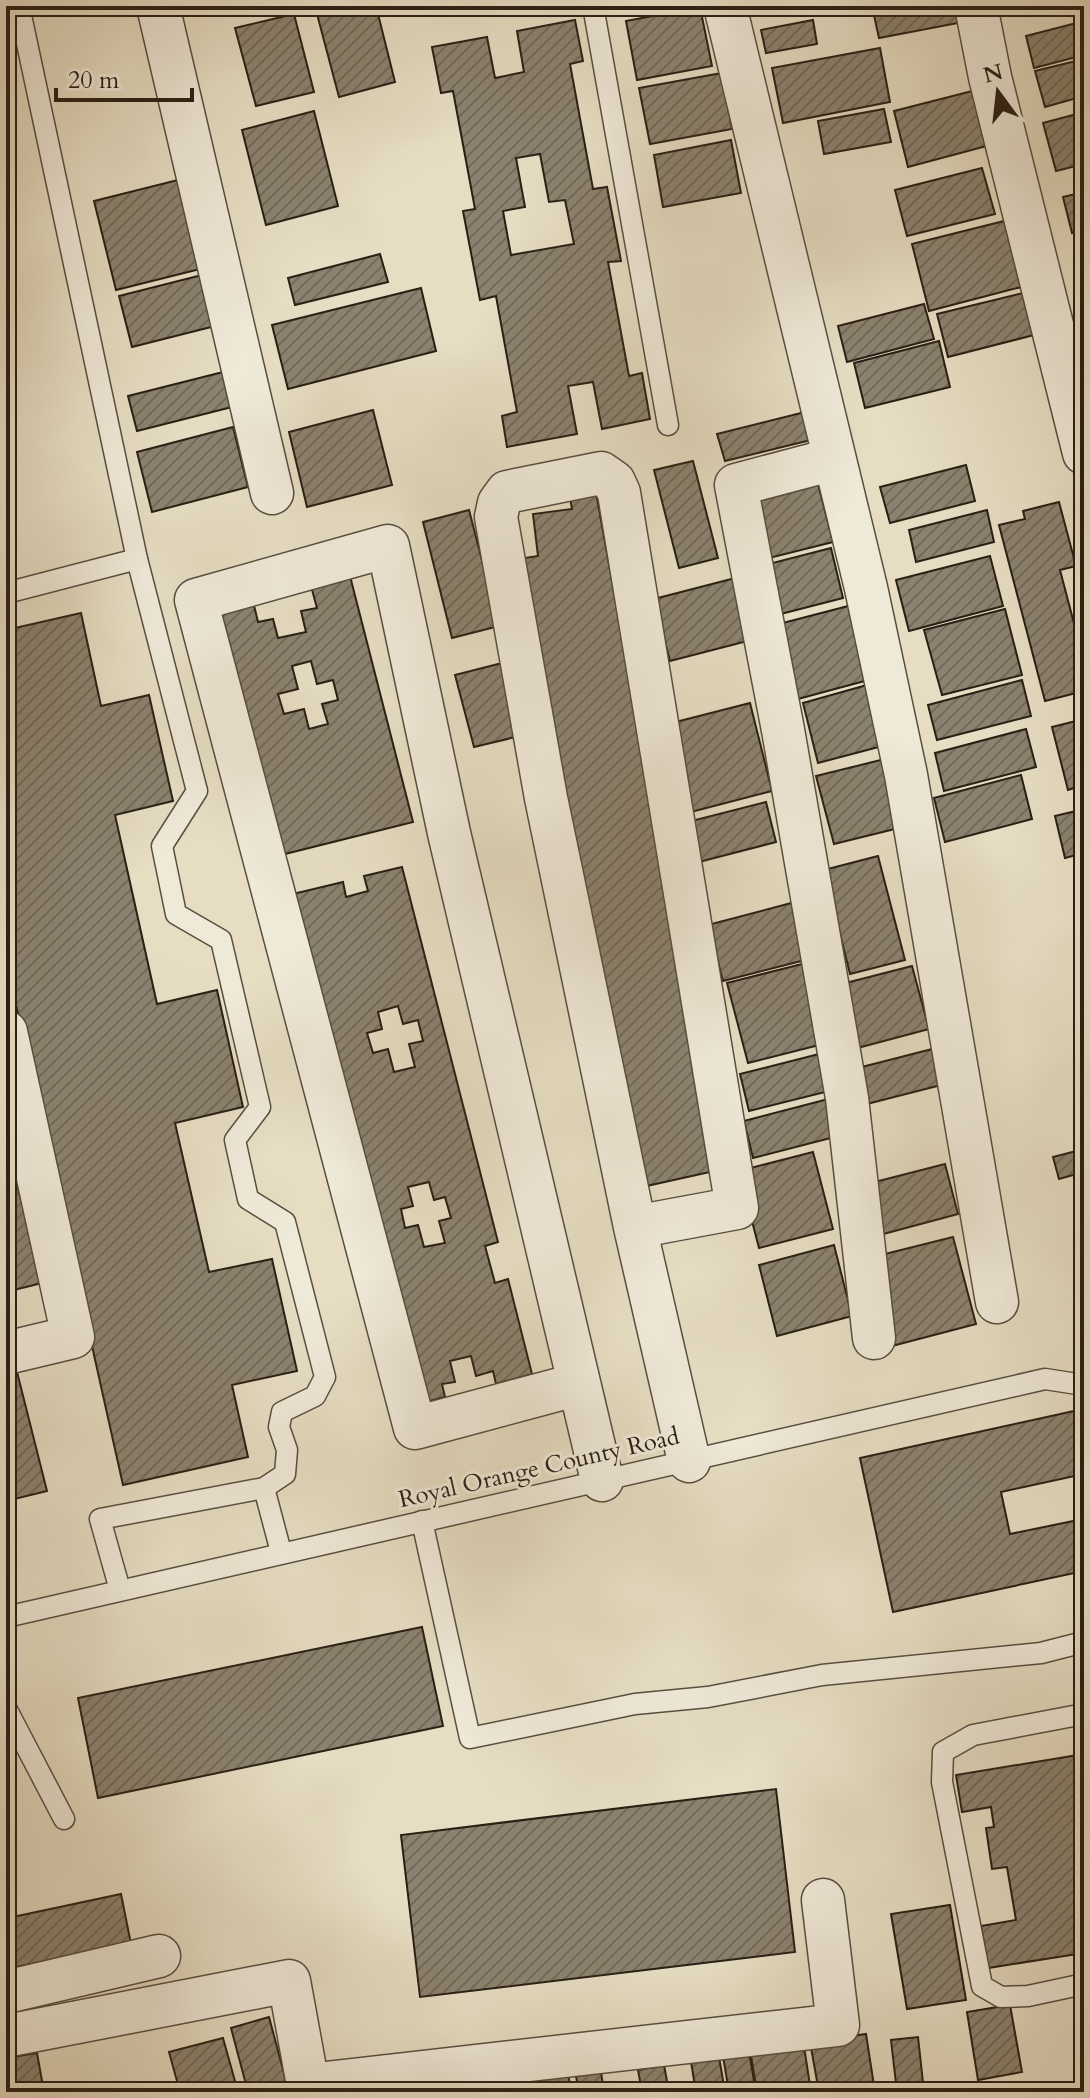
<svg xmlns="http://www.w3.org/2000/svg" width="1090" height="2098" font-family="Cardo,serif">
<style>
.building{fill:url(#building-hatch);stroke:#291f15;stroke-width:2;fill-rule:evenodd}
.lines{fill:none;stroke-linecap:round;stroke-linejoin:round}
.service-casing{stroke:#584e40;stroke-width:23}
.minor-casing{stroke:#584e40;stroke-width:45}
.service{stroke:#efe9d8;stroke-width:20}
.minor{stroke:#efe9d8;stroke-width:42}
.labels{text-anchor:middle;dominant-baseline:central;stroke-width:6;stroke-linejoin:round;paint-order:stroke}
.street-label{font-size:24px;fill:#291f15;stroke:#efe9d8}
</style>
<defs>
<pattern id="building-hatch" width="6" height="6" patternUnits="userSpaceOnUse" patternTransform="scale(2)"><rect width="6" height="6" fill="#8b826f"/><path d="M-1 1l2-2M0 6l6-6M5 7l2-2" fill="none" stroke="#726a5a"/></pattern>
</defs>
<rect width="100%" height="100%" fill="#e6ddc3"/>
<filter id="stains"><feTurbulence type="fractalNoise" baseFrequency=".0025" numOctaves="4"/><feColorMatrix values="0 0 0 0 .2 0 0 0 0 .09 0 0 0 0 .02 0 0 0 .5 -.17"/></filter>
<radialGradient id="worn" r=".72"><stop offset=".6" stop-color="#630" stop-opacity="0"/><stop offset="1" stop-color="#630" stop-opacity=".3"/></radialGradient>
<!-- building -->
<g class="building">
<polygon points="349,6 376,6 395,82 339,97 317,14"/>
<polygon points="872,6 955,6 958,23 879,38"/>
<polygon points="700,7 712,66 637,80 626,21"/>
<polygon points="294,14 314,92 256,106 235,28"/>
<path d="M575 20 583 61 570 64 593 189 607 187 621 261 608 262 629 376 642 373 650 419 602 429 593 382 568 386 577 434 507 447 502 416 517 412 496 296 480 300 463 211 475 209 453 91 441 93 432 47 487 37 495 78 524 72 517 31ZM540 154 549 202 565 200 574 244 511 255 503 211 525 207 516 158Z"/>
<polygon points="813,20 817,44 766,53 761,30"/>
<polygon points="1084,21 1084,55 1034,68 1026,36"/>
<polygon points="880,48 890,102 783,123 772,68"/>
<polygon points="1084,59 1084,96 1045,107 1035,71"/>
<polygon points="722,73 732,129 650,144 639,88"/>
<polygon points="980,89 994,144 908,167 894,111"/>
<polygon points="884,109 891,142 824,154 818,121"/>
<polygon points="314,111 338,206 266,225 242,130"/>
<polygon points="1084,112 1084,164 1056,171 1043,123"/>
<polygon points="731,140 741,193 663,207 654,155"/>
<polygon points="982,168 995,214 907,236 895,190"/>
<polygon points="182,179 204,268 116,290 94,201"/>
<polygon points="1084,192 1084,230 1072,233 1063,197"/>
<polygon points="1008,220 1025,286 929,311 912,244"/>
<polygon points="380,254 388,282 295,305 288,278"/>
<polygon points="210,273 223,324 132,347 119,296"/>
<polygon points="421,288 436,351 288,389 272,325"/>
<polygon points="1023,293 1034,335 948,357 937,314"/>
<polygon points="924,304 934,339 847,362 838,326"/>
<polygon points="939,341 950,387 865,408 854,363"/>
<polygon points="231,370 240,405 137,431 128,396"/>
<polygon points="373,410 392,485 307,507 289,432"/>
<polygon points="813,410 819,438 725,461 717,434"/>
<polygon points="233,427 248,487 152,512 137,452"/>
<polygon points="693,461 718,558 679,568 654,470"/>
<polygon points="966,465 975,501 890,523 880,487"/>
<polygon points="816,476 833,542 761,560 744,494"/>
<polygon points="595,487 719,1170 633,1189 512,560 538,556 533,514 572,509 569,491"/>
<polygon points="1059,502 1076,566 1060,570 1076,631 1084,629 1084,691 1045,701 999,525 1025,519 1023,511"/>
<polygon points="469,510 499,626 452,638 423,522"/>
<polygon points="987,510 994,542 916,562 909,530"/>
<polygon points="831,548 843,598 769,617 757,567"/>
<polygon points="990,556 1003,606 909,631 896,580"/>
<path d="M350 576 413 822 273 857 211 611 253 601 258 622 273 619 278 638 306 632 301 611 317 608 311 586ZM311 661 317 684 333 680 338 700 322 704 328 724 309 729 304 709 284 714 278 694 298 689 292 666Z"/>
<polygon points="743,576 759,638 670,661 654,599"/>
<polygon points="852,605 872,679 798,699 779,624"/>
<polygon points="1005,609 1022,675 942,695 924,630"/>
<polygon points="81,613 101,706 149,695 173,801 115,815 157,1004 217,990 243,1107 175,1123 209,1272 272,1259 297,1371 232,1385 248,1457 123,1485 6,960 6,630"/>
<polygon points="506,662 524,735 474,747 455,675"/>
<polygon points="1022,680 1031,716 937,740 928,705"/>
<polygon points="874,683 890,744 818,763 803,703"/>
<polygon points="750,703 772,791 687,813 664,725"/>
<polygon points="1084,719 1084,785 1068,790 1052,727"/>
<polygon points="1026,729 1036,767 944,791 935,753"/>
<polygon points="889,758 907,826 834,844 816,776"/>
<polygon points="1021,775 1032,819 945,842 934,798"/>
<polygon points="766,802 776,842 691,864 680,824"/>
<polygon points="1084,809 1084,853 1065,858 1055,816"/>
<polygon points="878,856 905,960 850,974 824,870"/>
<path d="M402 867 498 1242 485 1246 495 1283 508 1279 532 1374 496 1384 493 1371 476 1376 471 1356 450 1361 455 1382 442 1384 445 1397 411 1406 293 894 343 882 346 897 368 891 364 876ZM398 1006 403 1024 418 1020 423 1041 409 1044 415 1067 394 1072 388 1049 373 1053 367 1033 382 1029 378 1012ZM429 1182 434 1200 445 1197 451 1218 439 1221 445 1243 424 1247 418 1225 405 1228 401 1209 413 1206 408 1187Z"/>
<polygon points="795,902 809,959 723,981 708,925"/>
<polygon points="810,962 831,1042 748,1063 727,983"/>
<polygon points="912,966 929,1029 850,1050 834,986"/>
<polygon points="940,1047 949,1083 859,1106 850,1070"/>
<polygon points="827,1052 837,1089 749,1111 740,1074"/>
<polygon points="836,1097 846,1134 753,1158 744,1121"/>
<polygon points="1084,1149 1084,1172 1059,1179 1053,1157"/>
<polygon points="813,1152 833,1229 759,1248 739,1171"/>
<polygon points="945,1164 958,1214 876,1236 863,1185"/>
<polygon points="17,1184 42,1283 6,1292 6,1187"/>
<polygon points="953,1237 976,1324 892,1346 869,1258"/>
<polygon points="834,1245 852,1316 777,1336 759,1265"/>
<polygon points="16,1368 47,1491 6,1501 6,1371"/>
<polygon points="1074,1411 1084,1458 1084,1474 1001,1492 1010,1534 1083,1519 1084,1571 893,1612 860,1458"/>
<polygon points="422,1627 443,1726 98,1798 78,1698"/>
<polygon points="1084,1754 1084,1953 988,1968 981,1926 1016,1920 1007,1867 992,1869 986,1828 994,1827 991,1807 962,1812 956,1775"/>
<polygon points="776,1789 795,1952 420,1997 401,1835"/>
<polygon points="121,1894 131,1944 6,1969 6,1906 8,1918"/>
<polygon points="950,1905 966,2000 907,2009 891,1914"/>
<polygon points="1010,2005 1022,2072 978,2080 967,2012"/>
<polygon points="269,2017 289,2092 248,2092 231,2028"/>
<polygon points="866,2034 875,2092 819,2092 810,2042"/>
<polygon points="918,2037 924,2092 897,2092 891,2040"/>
<polygon points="223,2038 238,2092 180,2092 169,2052"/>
<polygon points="803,2040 811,2092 757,2092 750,2050"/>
<polygon points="749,2052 756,2092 729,2092 723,2056"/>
<polygon points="37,2053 44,2092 6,2092 6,2058"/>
<polygon points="719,2057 725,2092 696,2092 691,2062"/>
<polygon points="664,2065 669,2092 642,2092 638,2070"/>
<polygon points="601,2072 604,2092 579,2092 576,2076"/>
<polygon points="568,2073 571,2092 523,2092 521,2080"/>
</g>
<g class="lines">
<defs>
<g id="service">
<polyline points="19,6 137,559 197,791 162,846 176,914 221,940 260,1107 235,1140 248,1199 285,1222 325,1377 315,1396 282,1412 279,1427 287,1450 285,1474 264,1488 100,1519 120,1590"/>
<polyline points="593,6 668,425"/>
<polyline points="6,593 137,559"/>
<polyline points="264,1488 281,1552"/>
<polyline points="422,1521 470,1738 635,1704 708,1697 822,1675 1041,1653 1084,1642"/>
<polyline points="6,1617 1045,1379 1084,1385"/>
<polyline points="6,1708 64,1819"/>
<polyline points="1084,1714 973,1735 943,1752 942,1782 982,1986 1001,1997 1028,1996 1084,1984"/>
</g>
<g id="minor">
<polyline points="158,6 272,493"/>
<polyline points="725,6 866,588 906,775 997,1302"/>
<polyline points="976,6 990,77 1084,453"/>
<polyline points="834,459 736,485 783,730 847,1098 874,1338"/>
<polyline points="6,1032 73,1337 6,1353"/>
<polyline points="635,1227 546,798 496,517 499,503 507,492 601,473 614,482 619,493 737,1208 635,1227 689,1461"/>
<polyline points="579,1384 415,1428 196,600 388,546 449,833 602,1480"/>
<polyline points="6,1992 159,1956"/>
<polyline points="6,2036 289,1981 308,2085 838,2025 823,1900"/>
</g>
</defs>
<!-- service casing -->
<use href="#service" class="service-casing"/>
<!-- minor casing -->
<use href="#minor" class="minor-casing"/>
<!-- service -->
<use href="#service" class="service"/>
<!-- minor -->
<use href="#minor" class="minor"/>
</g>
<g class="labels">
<!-- street labels -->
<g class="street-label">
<text transform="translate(539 1468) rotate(-13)">Royal Orange County Road</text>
</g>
</g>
<!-- margin -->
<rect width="1090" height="2098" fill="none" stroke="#e6ddc3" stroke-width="32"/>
<rect x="8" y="8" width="1074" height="2082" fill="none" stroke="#291f15" stroke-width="4"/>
<rect x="16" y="16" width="1058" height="2066" fill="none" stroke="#291f15" stroke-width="2"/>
<!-- north arrow -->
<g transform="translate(998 92) rotate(345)" stroke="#efe9d8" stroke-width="6" paint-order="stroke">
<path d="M0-6L14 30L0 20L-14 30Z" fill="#291f15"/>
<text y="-12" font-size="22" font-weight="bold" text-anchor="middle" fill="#291f15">N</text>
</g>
<!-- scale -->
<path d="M56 88v12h136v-12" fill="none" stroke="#291f15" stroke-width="4"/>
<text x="68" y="88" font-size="24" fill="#291f15" stroke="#efe9d8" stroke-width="6" paint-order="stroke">20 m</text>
<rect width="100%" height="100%" filter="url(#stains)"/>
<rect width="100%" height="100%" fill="url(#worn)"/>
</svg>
